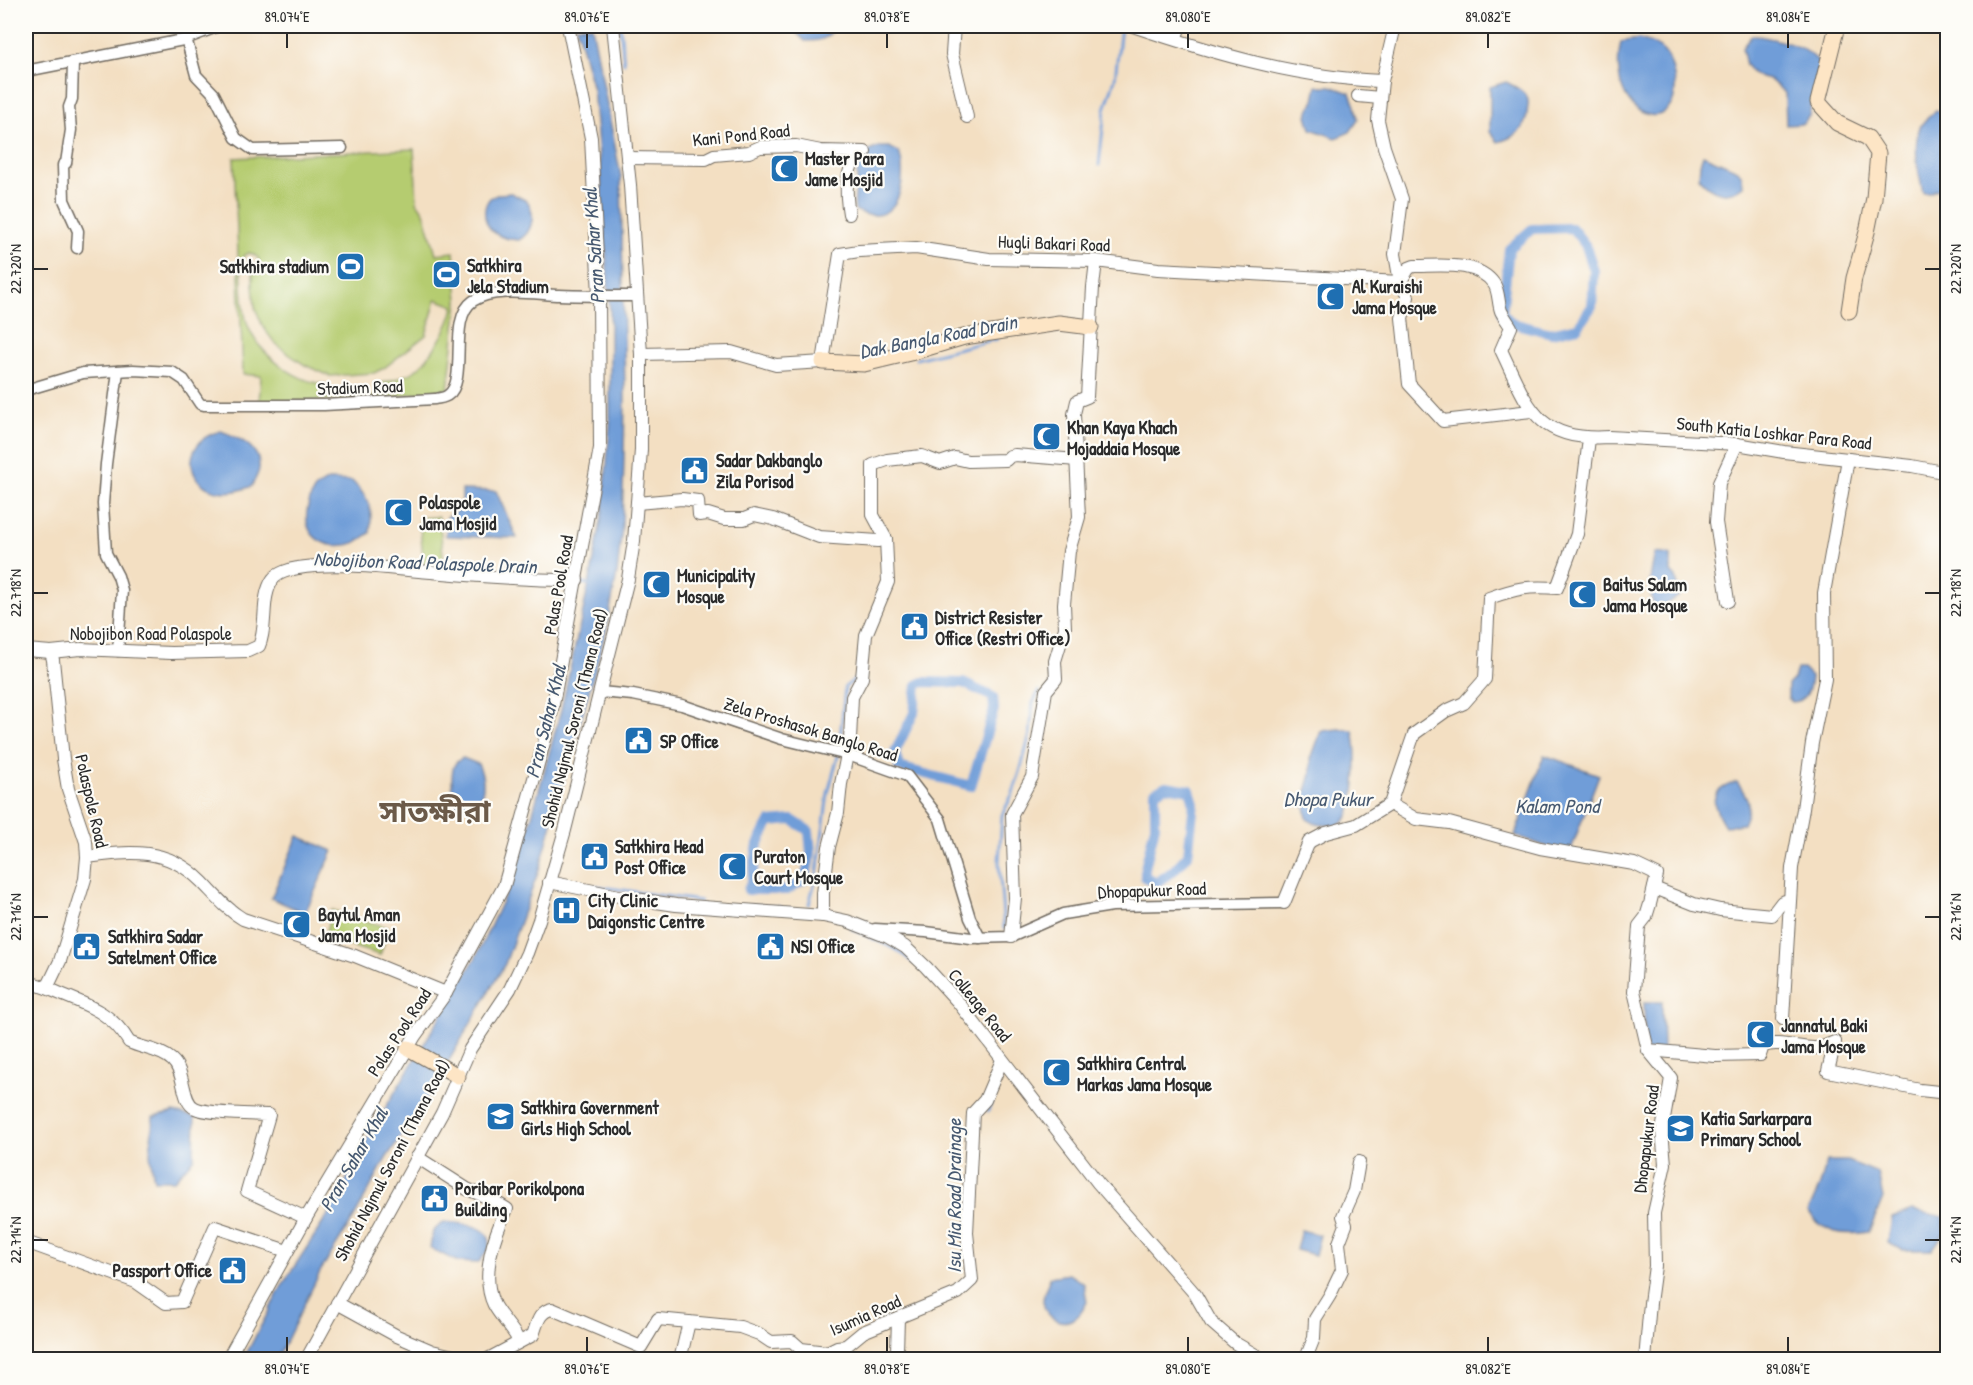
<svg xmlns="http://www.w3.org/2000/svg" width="1973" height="1385" font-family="'Patrick Hand','Noto Sans Bengali',sans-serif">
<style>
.green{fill:#b5cc70;stroke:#707c4e;stroke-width:1.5;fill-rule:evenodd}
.water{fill:#709dd8;stroke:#4e6482;stroke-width:1.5}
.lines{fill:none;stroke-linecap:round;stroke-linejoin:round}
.stream{stroke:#709dd8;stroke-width:3}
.canal{stroke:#709dd8;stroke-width:10}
.minor-casing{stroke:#716a60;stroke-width:13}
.tertiary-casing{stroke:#716a60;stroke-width:14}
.secondary-casing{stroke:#716a60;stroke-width:17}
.minor{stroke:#fff;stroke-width:10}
.tertiary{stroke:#fff;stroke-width:12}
.secondary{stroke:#fde5c5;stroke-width:15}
.ticks{fill:none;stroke:#2b2b2b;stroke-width:2}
.labels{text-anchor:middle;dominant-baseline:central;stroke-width:4.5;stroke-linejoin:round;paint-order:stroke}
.street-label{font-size:18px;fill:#2b2b2b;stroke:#fdfcf7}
.poi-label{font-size:18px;font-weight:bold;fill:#2b2b2b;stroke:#fdfcf7;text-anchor:start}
.water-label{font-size:20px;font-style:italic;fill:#475970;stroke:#fdfcf7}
.town-label{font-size:30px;font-weight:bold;fill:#6b5a49;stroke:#fdfcf7}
.neatline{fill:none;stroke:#2b2b2b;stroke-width:2}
.ticks-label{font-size:15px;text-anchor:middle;fill:#2b2b2b}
</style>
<rect width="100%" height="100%" fill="#fdfcf7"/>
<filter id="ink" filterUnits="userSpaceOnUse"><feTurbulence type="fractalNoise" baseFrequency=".0167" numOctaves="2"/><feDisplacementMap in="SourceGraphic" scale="12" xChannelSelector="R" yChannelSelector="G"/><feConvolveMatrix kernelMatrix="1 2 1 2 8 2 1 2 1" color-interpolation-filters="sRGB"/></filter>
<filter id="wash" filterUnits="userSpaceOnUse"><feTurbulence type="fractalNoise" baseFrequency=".008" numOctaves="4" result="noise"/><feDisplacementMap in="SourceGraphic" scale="24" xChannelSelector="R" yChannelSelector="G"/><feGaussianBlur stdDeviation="1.35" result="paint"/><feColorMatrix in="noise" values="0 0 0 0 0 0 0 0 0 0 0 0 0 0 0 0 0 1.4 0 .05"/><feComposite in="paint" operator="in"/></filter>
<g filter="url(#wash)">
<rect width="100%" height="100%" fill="#f3dfc2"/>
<!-- green -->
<g class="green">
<path d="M414 149 417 202 424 212 436 254 454 252 458 301 448 389 382 398 259 403 261 376 243 374 234 158ZM249 253 253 254 259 259 253 273V285L255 307 263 327 274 342 287 353 305 365 330 376 374 373 384 368 426 335 436 299 454 306C451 325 428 364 411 373 401 378 389 381 379 384V396L325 397 326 384C294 383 251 349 245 315 242 299 242 281 241 264L244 255Z"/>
<polygon points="439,517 444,564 424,566 419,518"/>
<polygon points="332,910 389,928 380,955 324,938"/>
</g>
<!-- water -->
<g class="water">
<polygon points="576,26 592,26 621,177 625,394 624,459 622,527 617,574 606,631 540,867 505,964 429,1095 387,1157 353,1219 321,1270 286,1342 276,1359 243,1360 283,1284 330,1212 369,1135 475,959 518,867 561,710 592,570 603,510 610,425 610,312 600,167 593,90"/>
<path d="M795 26H835V27C827 40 820 41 805 41L797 33Z"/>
<path d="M1752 35C1774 39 1807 44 1820 64L1809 116 1803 124 1786 125 1785 93 1769 79 1754 75 1746 65 1742 48Z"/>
<path d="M1639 39C1659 44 1668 51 1673 71 1689 141 1603 126 1621 42Z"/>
<path d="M1506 82C1514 86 1525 91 1528 100 1529 104 1527 110 1527 114 1525 131 1513 138 1498 142L1490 132V87Z"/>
<polygon points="1317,86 1331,86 1350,93 1355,106 1358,120 1350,132 1336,138 1311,129 1307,115 1314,100"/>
<path d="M1936 110 1947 115V162L1940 188 1929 193H1923C1919 175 1911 141 1922 124 1925 119 1932 114 1936 110Z"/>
<path d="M879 147H889L899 152C907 174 902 219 869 215 865 215 860 212 855 210 853 199 856 191 857 180 857 160 858 154 879 147Z"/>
<path d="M1703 155 1738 170 1742 177 1743 186C1727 199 1711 192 1699 178L1700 164Z"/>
<path d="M511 193 527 201C536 214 533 232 519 240 503 239 488 233 485 217 484 209 485 204 490 198L499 194Z"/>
<path d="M221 431C237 437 261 447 259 468 259 474 254 480 252 486 188 512 171 442 221 431Z"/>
<path d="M328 480 352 481C370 499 373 507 370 533 365 536 359 541 354 543 323 553 297 533 310 500 311 496 313 491 316 488 319 485 324 483 328 480Z"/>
<polygon points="462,490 496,491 517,538 446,536 447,517 462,508"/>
<path d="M1655 553 1671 555V572L1676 577 1679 596 1664 606H1654C1647 588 1651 571 1655 553Z"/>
<path d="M1797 669H1803L1811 677C1810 689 1807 702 1792 702L1788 698V685L1794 679Z"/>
<path d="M1339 729 1353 730C1358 751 1357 795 1348 816 1347 820 1342 823 1338 826 1327 825 1316 826 1307 819L1304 798 1311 774V759L1321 731Z"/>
<polygon points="1544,755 1599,775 1569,855 1515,835"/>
<path d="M463 758 478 764C485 778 487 800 470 807L456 805C452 798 450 771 455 764 457 760 459 760 463 758Z"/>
<path d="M1737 782C1749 799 1752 804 1743 824L1725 826C1711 804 1707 791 1737 782Z"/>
<polygon points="298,836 333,851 305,913 271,898"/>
<polygon points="1644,1002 1662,1002 1663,1051 1645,1051"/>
<polygon points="174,1112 195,1117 194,1158 174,1180 154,1180 150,1154 153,1117"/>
<path d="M1827 1161H1848L1878 1173 1883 1198 1869 1232C1842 1236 1825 1234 1808 1212L1820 1185Z"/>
<polygon points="1912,1210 1944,1217 1944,1233 1932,1250 1903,1250 1888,1243 1892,1218"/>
<path d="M444 1222C458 1223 495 1224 489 1247 488 1252 481 1259 478 1263L458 1262 430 1248 433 1231Z"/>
<polygon points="1301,1230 1320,1235 1315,1255 1296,1250"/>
<path d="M1069 1274 1084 1284 1087 1302C1084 1307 1081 1315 1075 1318 1060 1327 1045 1317 1043 1301 1043 1294 1048 1284 1050 1277Z"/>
</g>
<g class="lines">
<!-- stream -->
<g class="stream">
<polyline points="620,26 624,63"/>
<polyline points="1099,165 1105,109 1115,79 1121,26"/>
<polyline points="916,359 997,339"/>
<polyline points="580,583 589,584"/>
<polyline points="839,749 845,687 854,680"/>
<polyline points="596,886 700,901"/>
<polyline points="809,904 817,874 828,793 838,756"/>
<polyline points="751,905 780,907"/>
<polyline points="852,929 897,950 914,963"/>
<polyline points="1004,929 999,862 1002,815 1013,793 1020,772 1030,734 1033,703 1039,691"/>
<polyline points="988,1111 995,1089"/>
</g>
<!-- canal -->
<g class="canal">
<polygon points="1572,228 1586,246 1594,271 1592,306 1578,327 1551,333 1512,323 1502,313 1509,249 1532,229"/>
<polygon points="923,682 963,683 993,697 994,709 971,786 899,767 895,752 914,713 917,685"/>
<polygon points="1166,786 1190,790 1194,803 1188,855 1173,871 1156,883 1145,877 1145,868 1155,826 1155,792"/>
<polygon points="792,820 809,831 811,853 805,879 787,890 748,890 752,879 758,844 770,822"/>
</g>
</g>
</g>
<g filter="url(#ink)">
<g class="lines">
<defs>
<g id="minor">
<polyline points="186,38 196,75 214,94 236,138 253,150 342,148"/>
<polyline points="73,63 72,99 69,107 71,130 66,163 63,165 64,200 78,231 77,248"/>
<polyline points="26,71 183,40 219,26"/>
<path d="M26 390 83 373 133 370 172 372 184 380 200 404 204 405H324L435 399C439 398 445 398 448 395 469 380 447 319 473 301 493 287 535 294 559 295 585 296 611 296 637 296"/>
<polyline points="118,651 122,590 118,576 106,553 103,504 106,464 118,371"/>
<polyline points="600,692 633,695 682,705 782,739 848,755 907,776 940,819 970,918 980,938"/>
<polyline points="875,929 926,932 971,938 1011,937 1063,914 1112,906 1284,903"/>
</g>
<g id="tertiary">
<polyline points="954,26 952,54 967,117"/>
<path d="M1133 26C1213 53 1297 78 1382 81"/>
<polyline points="1395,26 1382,81 1378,120 1384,147 1402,199 1395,254 1400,282 1408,297 1402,318 1409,384 1443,421 1531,411"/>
<polyline points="1175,39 1180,26"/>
<polyline points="1358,96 1380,98"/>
<polyline points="627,158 706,159 714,155 749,152 760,147 796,146 821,151 865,152"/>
<path d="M849 214C845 191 845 172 859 152"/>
<path d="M1400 282 1409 268 1414 266C1439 266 1477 260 1494 284 1499 291 1498 303 1501 311 1504 317 1508 322 1511 327L1501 350C1528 406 1536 442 1609 437L1737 444 1784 452 1912 466 1948 473"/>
<polyline points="641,354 731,352 776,365 823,362 840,254 859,251 916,248 989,259 1096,261 1158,269 1400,282"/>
<polyline points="637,503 682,499 698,501 699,515 708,514 724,519 744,519 754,515 773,519 819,537 878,541 886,539"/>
<polyline points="1728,601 1716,522 1719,483 1737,444"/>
<path d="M26 650 51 652 80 649 171 653 248 651 259 646C268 626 260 598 273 579 278 573 290 569 298 568 332 562 373 567 408 570 464 575 521 580 577 580"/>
<path d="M1390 804 1414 734 1446 711 1464 703 1485 679 1489 598C1517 588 1527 586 1557 588L1577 534 1589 439"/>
<path d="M87 857C131 851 167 847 201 881 215 895 226 909 243 919L355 956 446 993"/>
<polyline points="549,882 629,898 676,905 823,916 847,921 888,937 905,947 926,967 958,1002 1098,1183 1195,1294 1211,1322 1235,1343 1264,1360"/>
<polyline points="1654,888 1694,904 1720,910 1772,915 1782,902 1789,900"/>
<polyline points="1284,903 1309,842 1326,833 1356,825 1390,804 1416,819 1449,823 1540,848 1634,864 1657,875 1650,904 1646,917 1639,926 1634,991 1648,1050 1671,1078 1662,1131 1665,1164 1654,1213 1655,1266 1650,1303 1645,1360"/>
<polyline points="823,916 823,893 829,847 838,813 841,784 850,740 852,697 862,678 866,635 888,582 886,539 873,515 873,465 887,460 922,456 940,463 955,458 968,461 1006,460 1010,456 1015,455 1077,460"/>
<polyline points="1011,937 1015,898 1012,814 1032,777 1046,691 1056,679 1055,661 1065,628 1064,604 1069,551 1079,517 1074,414 1077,401 1087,397 1093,287 1096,261"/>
<path d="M26 982C39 984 49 989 61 994 90 1006 113 1014 129 1042 143 1049 160 1049 172 1060 186 1072 181 1102 195 1108 207 1114 253 1114 269 1115L247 1191 306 1218"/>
<polyline points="47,988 60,961 85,879 87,857 86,842 68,789 63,759 53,660 51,652"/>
<polyline points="1783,1019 1792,868 1803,809 1812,743 1825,679 1824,593 1848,459"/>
<polyline points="1835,1042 1828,1071 1920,1090 1948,1093"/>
<path d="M1648 1050 1715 1056 1760 1055 1763 1046C1779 1040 1799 1049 1816 1048 1823 1048 1829 1044 1835 1042"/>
<path d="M417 1157 467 1189 489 1198 507 1209C494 1235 480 1276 494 1305 500 1316 510 1326 516 1336L518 1342"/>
<polyline points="26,1242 136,1282 166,1303 182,1302 215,1227 287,1251"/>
<polyline points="337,1303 397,1336 432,1351 471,1360"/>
<polyline points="898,1318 897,1351 903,1360"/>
<polyline points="227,1360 306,1218 415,1036 446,993 504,886 550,721 600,448 599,295 591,138 568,26"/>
<polyline points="306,1360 442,1113 470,1049 510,989 527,953 539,920 565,830 628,579 634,541 641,450 641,354 630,185 613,26"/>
<path d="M486 1360 533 1335C537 1324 539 1311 552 1309L641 1347 658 1319 740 1327 759 1334 771 1342 792 1341 801 1349 827 1352 837 1347 846 1346 863 1332 958 1293 972 1280 967 1233 973 1113 985 1100 1002 1060"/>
<polyline points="680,1360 689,1322"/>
<polyline points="1308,1360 1308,1353 1314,1338 1315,1319 1330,1295 1342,1270 1339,1243 1346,1225 1343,1216 1354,1191 1359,1162"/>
</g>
<g id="secondary">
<polyline points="1837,26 1818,102 1837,123 1868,138 1878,153 1874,198 1867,232 1854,278 1849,311"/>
<polyline points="823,362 864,364 910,353 964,337 1059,323 1091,327"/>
<polyline points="408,1048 458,1076"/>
</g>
</defs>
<!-- minor casing -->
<use href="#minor" class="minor-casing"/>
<!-- tertiary casing -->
<use href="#tertiary" class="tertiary-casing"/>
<!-- secondary casing -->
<use href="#secondary" class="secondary-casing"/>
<!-- minor -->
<use href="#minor" class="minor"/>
<!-- tertiary -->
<use href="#tertiary" class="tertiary"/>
<!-- secondary -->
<use href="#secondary" class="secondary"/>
</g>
</g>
<!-- ticks -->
<path class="ticks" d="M287 33V48M587 33V48M887 33V48M1188 33V48M1488 33V48M1788 33V48M33 269H48M1925 269H1940M33 593H48M1925 593H1940M33 917H48M1925 917H1940M33 1240H48M1925 1240H1940M287 1337V1352M587 1337V1352M887 1337V1352M1188 1337V1352M1488 1337V1352M1788 1337V1352"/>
<!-- icons -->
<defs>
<symbol id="mosque-square" viewBox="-11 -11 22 22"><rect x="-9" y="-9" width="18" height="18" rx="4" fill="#1f6fb2" stroke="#fdfcf7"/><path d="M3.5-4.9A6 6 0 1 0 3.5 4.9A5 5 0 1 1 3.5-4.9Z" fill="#fff"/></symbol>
<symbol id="stadium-square" viewBox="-11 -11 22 22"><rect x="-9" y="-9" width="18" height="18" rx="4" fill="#1f6fb2" stroke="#fdfcf7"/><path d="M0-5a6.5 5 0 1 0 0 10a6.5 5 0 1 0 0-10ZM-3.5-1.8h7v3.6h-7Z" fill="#fff"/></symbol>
<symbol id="civic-square" viewBox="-11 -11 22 22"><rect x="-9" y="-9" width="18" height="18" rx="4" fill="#1f6fb2" stroke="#fdfcf7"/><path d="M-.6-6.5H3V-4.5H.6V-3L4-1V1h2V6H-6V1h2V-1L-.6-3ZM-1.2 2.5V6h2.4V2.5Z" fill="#fff"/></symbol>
<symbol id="hospital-square" viewBox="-11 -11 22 22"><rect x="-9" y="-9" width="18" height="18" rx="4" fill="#1f6fb2" stroke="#fdfcf7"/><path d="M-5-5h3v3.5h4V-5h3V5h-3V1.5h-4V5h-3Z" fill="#fff"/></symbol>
<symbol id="school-square" viewBox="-11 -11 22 22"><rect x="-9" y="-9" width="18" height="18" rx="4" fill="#1f6fb2" stroke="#fdfcf7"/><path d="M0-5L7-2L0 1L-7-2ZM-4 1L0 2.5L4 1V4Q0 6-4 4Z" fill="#fff"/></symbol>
</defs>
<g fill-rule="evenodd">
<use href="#mosque-square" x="768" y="152" width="33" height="33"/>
<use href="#stadium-square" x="334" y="250" width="33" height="33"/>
<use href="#stadium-square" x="430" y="258" width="33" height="33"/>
<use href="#mosque-square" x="1314" y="280" width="33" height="33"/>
<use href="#mosque-square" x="1030" y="420" width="33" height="33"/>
<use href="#civic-square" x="678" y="454" width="33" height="33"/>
<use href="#mosque-square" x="382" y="496" width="33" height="33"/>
<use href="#mosque-square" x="640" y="568" width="33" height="33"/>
<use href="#mosque-square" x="1566" y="578" width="33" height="33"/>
<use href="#civic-square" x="898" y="610" width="33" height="33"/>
<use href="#civic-square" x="622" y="724" width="33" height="33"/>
<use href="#civic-square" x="578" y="840" width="33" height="33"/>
<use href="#mosque-square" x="716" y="850" width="33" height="33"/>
<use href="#hospital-square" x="550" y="894" width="33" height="33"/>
<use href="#mosque-square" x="280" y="908" width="33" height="33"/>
<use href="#civic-square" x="70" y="930" width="33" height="33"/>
<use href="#civic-square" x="754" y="930" width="33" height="33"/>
<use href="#mosque-square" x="1744" y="1018" width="33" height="33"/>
<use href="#mosque-square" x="1040" y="1056" width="33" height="33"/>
<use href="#school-square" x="484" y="1100" width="33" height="33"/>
<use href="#school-square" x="1664" y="1112" width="33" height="33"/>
<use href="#civic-square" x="418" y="1182" width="33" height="33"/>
<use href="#civic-square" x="216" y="1254" width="33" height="33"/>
</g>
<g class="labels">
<!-- street labels -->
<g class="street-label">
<text transform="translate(741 135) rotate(-6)">Kani Pond Road</text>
<text transform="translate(1054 243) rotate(2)">Hugli Bakari Road</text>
<text transform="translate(360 387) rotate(-2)">Stadium Road</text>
<text transform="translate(1774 433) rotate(6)">South Katia Loshkar Para Road</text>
<text transform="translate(558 585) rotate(-80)">Polas Pool Road</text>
<text x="151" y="633">Nobojibon Road Polaspole</text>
<text transform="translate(574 718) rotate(-76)">Shohid Najmul Soroni (Thana Road)</text>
<text transform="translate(811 729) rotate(17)">Zela Proshasok Banglo Road</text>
<text transform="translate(92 801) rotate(77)">Polaspole Road</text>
<text transform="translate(1152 890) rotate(-2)">Dhopapukur Road</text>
<text transform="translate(980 1005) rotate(51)">Colleage Road</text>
<text transform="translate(399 1032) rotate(-57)">Polas Pool Road</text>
<text transform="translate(1646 1139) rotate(-83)">Dhopapukur Road</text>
<text transform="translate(392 1160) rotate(-62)">Shohid Najmul Soroni (Thana Road)</text>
<text transform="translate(865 1315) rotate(-24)">Isumia Road</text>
</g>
<!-- poi labels -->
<g class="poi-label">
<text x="805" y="158">Master Para<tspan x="805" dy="21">Jame Mosjid</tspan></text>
<text x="467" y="265">Satkhira<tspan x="467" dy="21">Jela Stadium</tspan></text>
<text x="329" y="266" text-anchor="end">Satkhira stadium</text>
<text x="1352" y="286">Al Kuraishi<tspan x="1352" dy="21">Jama Mosque</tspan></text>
<text x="1067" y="427">Khan Kaya Khach<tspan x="1067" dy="21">Mojaddaia Mosque</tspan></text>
<text x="716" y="460">Sadar Dakbanglo<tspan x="716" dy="21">Zila Porisod</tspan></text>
<text x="419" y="502">Polaspole<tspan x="419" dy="21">Jama Mosjid</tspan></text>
<text x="677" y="575">Municipality<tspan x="677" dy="21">Mosque</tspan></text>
<text x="1603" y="584">Baitus Salam<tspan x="1603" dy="21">Jama Mosque</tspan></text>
<text x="935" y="617">District Resister<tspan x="935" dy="21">Office (Restri Office)</tspan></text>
<text x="660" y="741">SP Office</text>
<text x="615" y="846">Satkhira Head<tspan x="615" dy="21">Post Office</tspan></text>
<text x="754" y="856">Puraton<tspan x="754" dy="21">Court Mosque</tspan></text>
<text x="588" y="900">City Clinic<tspan x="588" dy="21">Daigonstic Centre</tspan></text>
<text x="318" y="914">Baytul Aman<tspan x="318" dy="21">Jama Mosjid</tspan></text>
<text x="108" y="936">Satkhira Sadar<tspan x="108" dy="21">Satelment Office</tspan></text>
<text x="791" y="946">NSI Office</text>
<text x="1781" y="1025">Jannatul Baki<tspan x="1781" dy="21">Jama Mosque</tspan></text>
<text x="1077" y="1063">Satkhira Central<tspan x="1077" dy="21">Markas Jama Mosque</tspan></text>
<text x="521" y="1107">Satkhira Government<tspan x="521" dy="21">Girls High School</tspan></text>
<text x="1701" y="1118">Katia Sarkarpara<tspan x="1701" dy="21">Primary School</tspan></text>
<text x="455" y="1188">Poribar Porikolpona<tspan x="455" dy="21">Building</tspan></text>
<text x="212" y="1270" text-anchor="end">Passport Office</text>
</g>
<!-- water labels -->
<g class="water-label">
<text transform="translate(593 246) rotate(-94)">Pran Sahar Khal</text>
<text transform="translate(938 336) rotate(-11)">Dak Bangla Road Drain</text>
<text transform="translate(425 562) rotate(2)">Nobojibon Road Polaspole Drain</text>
<text transform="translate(545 721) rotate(-76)">Pran Sahar Khal</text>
<text x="1328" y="798">Dhopa Pukur</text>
<text x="1557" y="805">Kalam Pond</text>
<text transform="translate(353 1159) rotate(-60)">Pran Sahar Khal</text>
<text transform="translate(953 1196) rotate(-90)">Isu Mia Road Drainage</text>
</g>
<!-- town labels -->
<g class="town-label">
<text x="435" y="811">সাতক্ষীরা</text>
</g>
</g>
<!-- margin -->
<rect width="1973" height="1385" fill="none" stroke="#fdfcf7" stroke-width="66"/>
<rect x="33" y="33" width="1907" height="1319" class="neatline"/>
<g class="ticks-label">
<text x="287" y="22">89.074°E</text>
<text x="587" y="22">89.076°E</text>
<text x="887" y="22">89.078°E</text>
<text x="1188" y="22">89.080°E</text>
<text x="1488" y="22">89.082°E</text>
<text x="1788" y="22">89.084°E</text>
<text transform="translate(16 269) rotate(-90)" y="5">22.720°N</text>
<text transform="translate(1956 269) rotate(-90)" y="5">22.720°N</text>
<text transform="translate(16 593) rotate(-90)" y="5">22.718°N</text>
<text transform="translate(1956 593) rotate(-90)" y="5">22.718°N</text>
<text transform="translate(16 917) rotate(-90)" y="5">22.716°N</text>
<text transform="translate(1956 917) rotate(-90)" y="5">22.716°N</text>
<text transform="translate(16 1240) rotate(-90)" y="5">22.714°N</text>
<text transform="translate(1956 1240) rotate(-90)" y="5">22.714°N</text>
<text x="287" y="1374">89.074°E</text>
<text x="587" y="1374">89.076°E</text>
<text x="887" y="1374">89.078°E</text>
<text x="1188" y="1374">89.080°E</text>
<text x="1488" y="1374">89.082°E</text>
<text x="1788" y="1374">89.084°E</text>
</g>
</svg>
